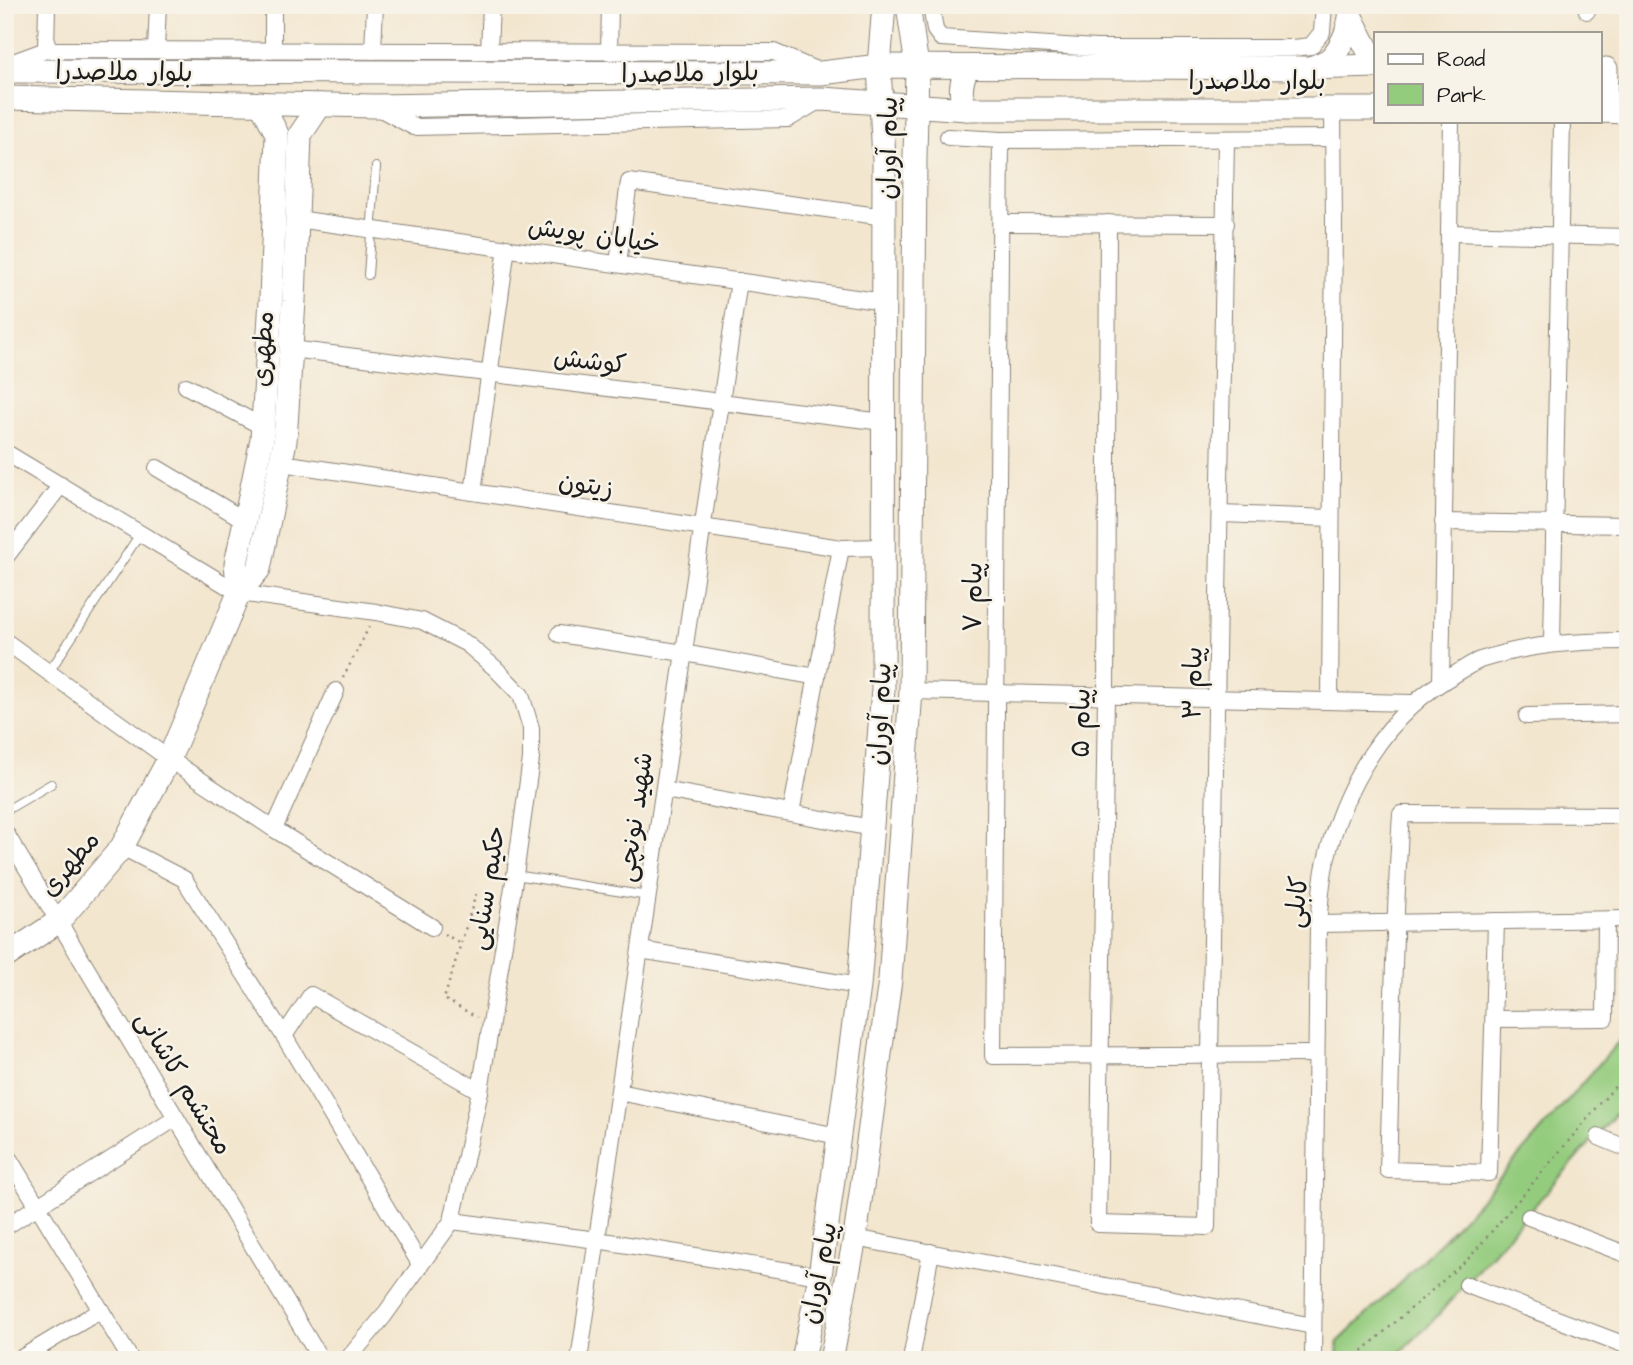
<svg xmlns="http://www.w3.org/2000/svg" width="1633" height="1365" font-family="'Architects Daughter','Playpen Sans Arabic',sans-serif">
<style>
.green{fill:#94cc7e;stroke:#58744d;stroke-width:2}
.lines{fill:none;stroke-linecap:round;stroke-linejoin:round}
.lane-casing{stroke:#888176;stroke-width:10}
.street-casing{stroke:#888176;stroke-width:18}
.secondary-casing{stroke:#888176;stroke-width:25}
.path{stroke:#888176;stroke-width:2.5;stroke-dasharray:2 5;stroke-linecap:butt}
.lane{stroke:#fff;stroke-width:8}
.street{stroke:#fff;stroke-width:16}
.secondary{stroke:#fff;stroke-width:23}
.labels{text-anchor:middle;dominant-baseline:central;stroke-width:5;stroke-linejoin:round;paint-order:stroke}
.street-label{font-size:26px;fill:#1c1c1c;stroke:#f7f3e8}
</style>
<rect width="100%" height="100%" fill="#f7f3e8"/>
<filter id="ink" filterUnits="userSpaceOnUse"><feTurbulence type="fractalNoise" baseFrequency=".0143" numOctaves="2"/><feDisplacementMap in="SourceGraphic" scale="14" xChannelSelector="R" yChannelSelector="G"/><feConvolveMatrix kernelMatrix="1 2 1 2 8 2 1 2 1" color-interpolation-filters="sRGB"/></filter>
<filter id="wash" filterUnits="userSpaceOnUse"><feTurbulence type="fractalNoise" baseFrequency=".00686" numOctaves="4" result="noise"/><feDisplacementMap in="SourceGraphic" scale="28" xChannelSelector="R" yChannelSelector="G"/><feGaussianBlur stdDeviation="1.57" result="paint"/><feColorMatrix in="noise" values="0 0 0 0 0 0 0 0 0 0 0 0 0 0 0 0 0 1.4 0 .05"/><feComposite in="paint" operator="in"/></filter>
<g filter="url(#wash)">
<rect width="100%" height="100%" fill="#f3e6cf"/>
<!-- green -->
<polygon class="green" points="1628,1031 1628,1100 1429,1325 1392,1360 1337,1360 1338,1342 1405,1278 1475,1206"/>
</g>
<g filter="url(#ink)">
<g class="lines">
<defs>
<g id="lane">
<polyline points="368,275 376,167"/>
<polyline points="49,672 140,534"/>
<polyline points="5,811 51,784"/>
<polyline points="515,875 648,896"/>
</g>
<g id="street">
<polyline points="931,5 935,30 941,38 1096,48 1293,48 1311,46 1322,32 1324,5"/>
<polyline points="1587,11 1587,5"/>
<polyline points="46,50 47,5"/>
<polyline points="156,50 158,5"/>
<polyline points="273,50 273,5"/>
<polyline points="373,51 375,5"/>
<polyline points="489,51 491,5"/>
<polyline points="609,52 610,5"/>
<polyline points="5,65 46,50 774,52 816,70"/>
<polyline points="377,107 414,127 788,119 820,100"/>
<polyline points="948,137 1001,140 1333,138"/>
<polyline points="1001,140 993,1056 1316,1054"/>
<polyline points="297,219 884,302"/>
<polyline points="1001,223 1226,224"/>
<polyline points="1108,223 1106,696 1098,1224 1207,1227 1226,140"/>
<polyline points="1449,233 1628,237"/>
<polyline points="618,263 629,182 885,217"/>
<polyline points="291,349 883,422"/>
<polyline points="186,386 263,427"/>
<polyline points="5,452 239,593 376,612 422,621 467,644 495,668 521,695 531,728 531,759 515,875 480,1091 452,1221 383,1317 347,1360"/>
<polyline points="282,463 841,548 883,547"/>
<polyline points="157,468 246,521"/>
<polyline points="473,492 507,247"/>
<polyline points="1221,514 1331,518"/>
<polyline points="1443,522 1628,525"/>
<polyline points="5,558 61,485"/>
<polyline points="559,634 684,653 817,677"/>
<polyline points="5,641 169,759 274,829 432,927"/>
<polyline points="1552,643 1562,121"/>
<polyline points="1441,682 1451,121"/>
<polyline points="911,691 1412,703"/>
<polyline points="1330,701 1334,224 1333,109"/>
<polyline points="1527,716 1628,714"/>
<polyline points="664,790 872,828"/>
<polyline points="791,813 841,548"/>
<polyline points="274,829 336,691"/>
<polyline points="5,832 321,1360"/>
<polyline points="122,847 184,879 284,1036 420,1264"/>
<path d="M1496 921 1489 1173 1388 1170C1392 1051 1393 933 1401 814L1628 815"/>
<polyline points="1318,924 1628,919"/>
<polyline points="640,950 859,986"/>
<polyline points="1494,1019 1605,1018 1606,920"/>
<polyline points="284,1036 311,995 480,1091"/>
<polyline points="619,1092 838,1136"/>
<polyline points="1599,1137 1628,1149"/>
<polyline points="5,1152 131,1360"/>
<polyline points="1529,1217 1628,1255"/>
<polyline points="452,1221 597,1240 820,1276"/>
<polyline points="5,1227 176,1118"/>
<polyline points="855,1238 1313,1326"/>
<polyline points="1467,1285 1628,1346"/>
<polyline points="18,1360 101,1310"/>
<polyline points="579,1360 739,281"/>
<polyline points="911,1360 931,1252"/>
<path d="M1313 1360 1318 924C1320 905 1321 884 1325 865 1342 788 1386 712 1457 673 1464 669 1472 663 1480 660 1529 644 1576 641 1628 641"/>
</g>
<g id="secondary">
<polyline points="1351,17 1369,52 1376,55"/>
<path d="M967 68C961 82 958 95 967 109"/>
<path d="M1311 68C1317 65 1326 63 1331 58 1344 44 1351 24 1351 5"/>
<polyline points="5,71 821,73 879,66 1310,68 1376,66"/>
<polyline points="5,98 375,106 822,99 967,109 1376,109"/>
<polyline points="1600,111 1628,112"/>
<polyline points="1605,111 1606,69"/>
<polyline points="239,593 236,564 262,439 271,300 277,134 261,103"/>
<polyline points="5,957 59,921 122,847 169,759 239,593 259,569 285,441 294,301 300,135 320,105"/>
<polyline points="803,1360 820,1276 859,986 883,689 884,159 879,66 884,5"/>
<polyline points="831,1360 855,1238 890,980 911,691 915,158 917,66 908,5"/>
</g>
</defs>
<!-- lane casing -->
<use href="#lane" class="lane-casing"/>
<!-- street casing -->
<use href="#street" class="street-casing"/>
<!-- secondary casing -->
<use href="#secondary" class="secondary-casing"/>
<!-- path -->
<g class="path">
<polyline points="343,678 370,625"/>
<polyline points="476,894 444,999 477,1017"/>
<polyline points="444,934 462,944"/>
<polyline points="1352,1360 1470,1257 1628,1071"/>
</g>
<!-- lane -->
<use href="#lane" class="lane"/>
<!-- street -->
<use href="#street" class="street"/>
<!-- secondary -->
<use href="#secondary" class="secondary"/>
</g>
</g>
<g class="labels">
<!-- street labels -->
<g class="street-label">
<text transform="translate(124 72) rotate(1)">بلوار ملاصدرا</text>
<text transform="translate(690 73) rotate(-1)">بلوار ملاصدرا</text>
<text x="1257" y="81">بلوار ملاصدرا</text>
<text transform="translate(888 148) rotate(-89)">پیام آوران</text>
<text transform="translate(594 235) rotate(8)">خیابان پویش</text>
<text transform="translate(263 349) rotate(-87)">مطهری</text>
<text transform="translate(590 361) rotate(7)">کوشش</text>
<text transform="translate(586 485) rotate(9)">زیتون</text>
<text transform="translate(973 597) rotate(-89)">پیام ۷</text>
<text transform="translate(1193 683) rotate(-89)">پیام ۳</text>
<text transform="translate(880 714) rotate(-87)">پیام آوران</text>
<text transform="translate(1081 723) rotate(-89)">پیام ۵</text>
<text transform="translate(635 817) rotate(-82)">شهید نونچی</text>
<text transform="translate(70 864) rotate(-50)">مطهری</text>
<text transform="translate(487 888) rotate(-81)">حکیم سنایی</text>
<text transform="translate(1297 902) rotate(-84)">کابلی</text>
<text transform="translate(184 1083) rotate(59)">محتشم کاشانی</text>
<text transform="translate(819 1273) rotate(-79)">پیام آوران</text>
</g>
</g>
<!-- margin -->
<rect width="1633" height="1365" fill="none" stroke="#f7f3e8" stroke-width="28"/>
<!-- legend -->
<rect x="1374" y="32" width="228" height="91" fill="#f7f3e8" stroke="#9f9d96" stroke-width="2"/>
<rect x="1388" y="54" width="35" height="10" fill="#ffffff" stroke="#9f9d96" stroke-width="2"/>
<text x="1437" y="66" font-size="21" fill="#1c1c1c">Road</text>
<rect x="1388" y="84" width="35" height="21" fill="#94cc7e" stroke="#9f9d96" stroke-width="2"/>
<text x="1437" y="102" font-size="21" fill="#1c1c1c">Park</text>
</svg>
